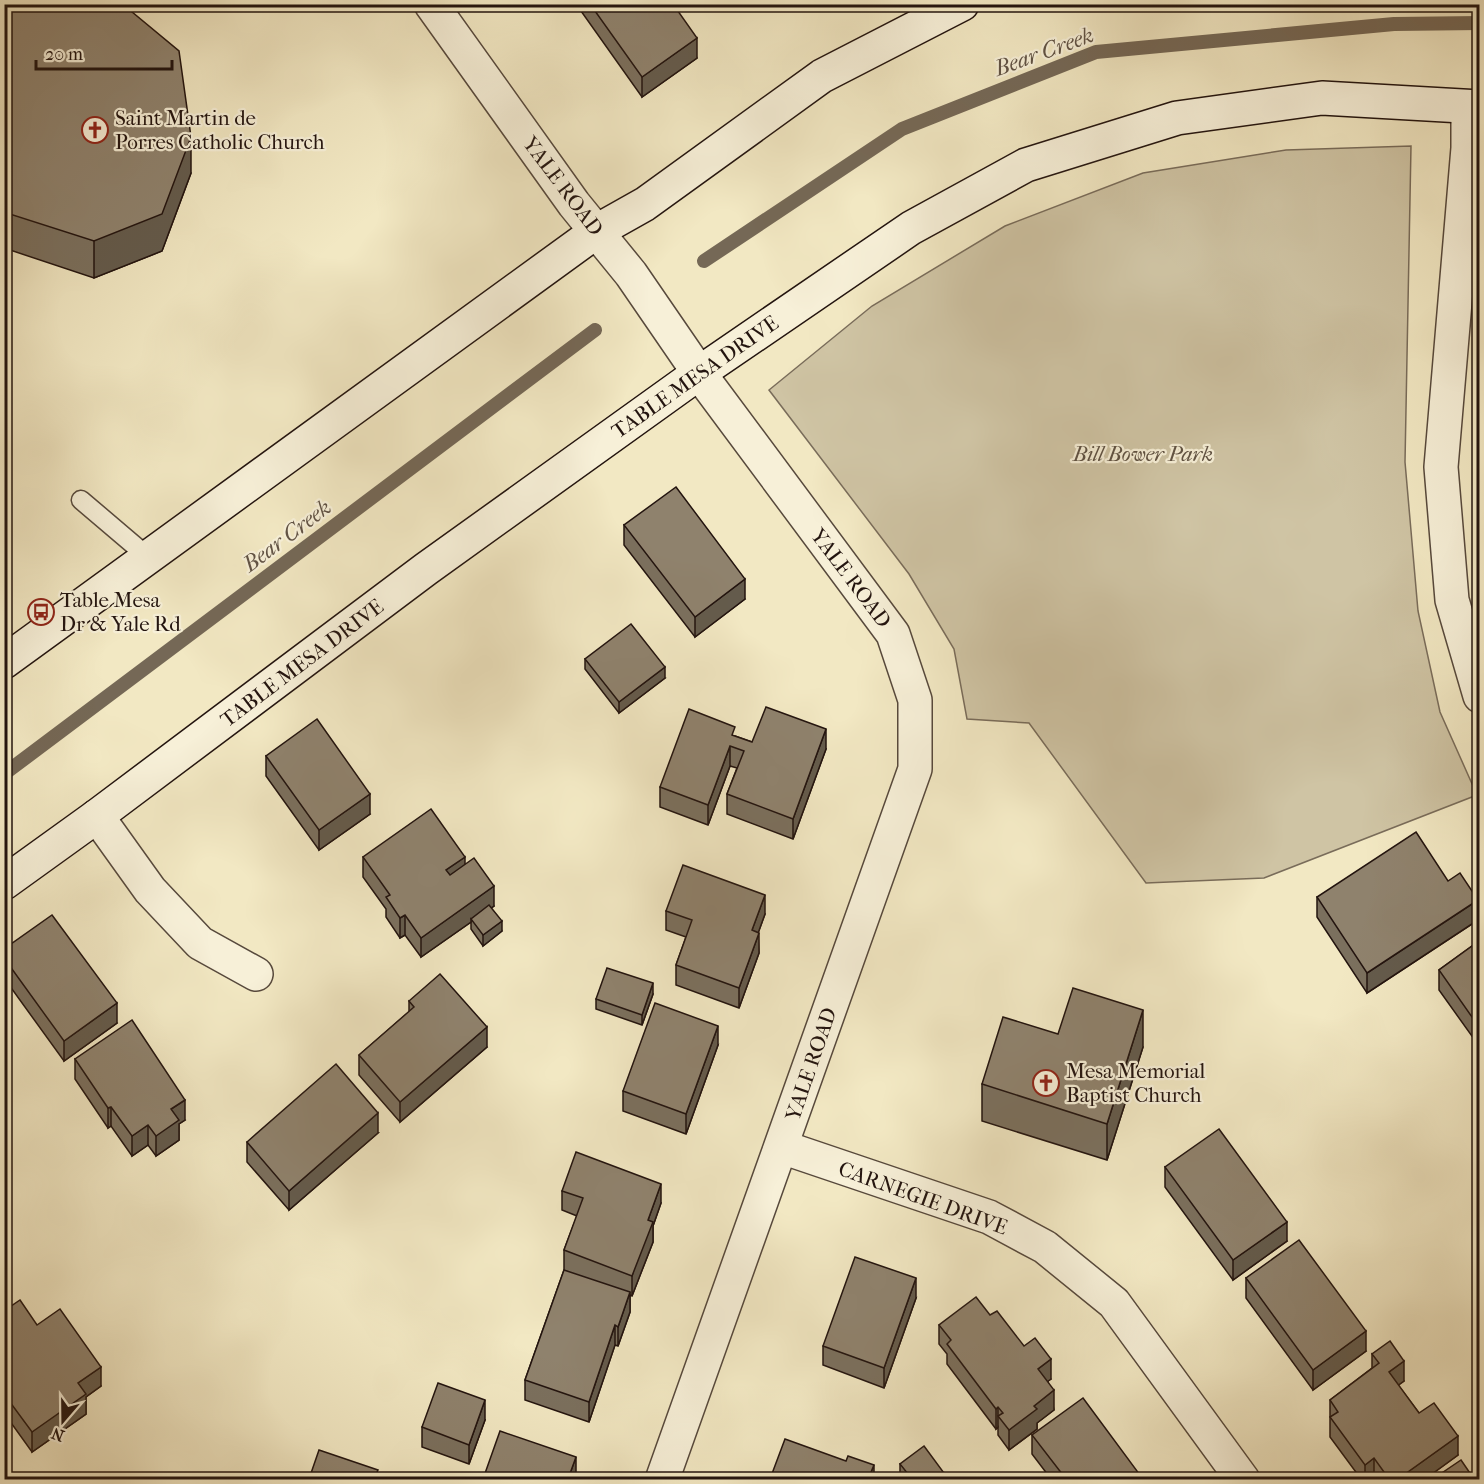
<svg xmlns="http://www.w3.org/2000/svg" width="1484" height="1484" font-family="'IM FELL French Canon',serif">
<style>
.green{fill:#cfc4a4;stroke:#796c5a;stroke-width:1.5}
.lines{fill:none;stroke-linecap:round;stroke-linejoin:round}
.stream{stroke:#756856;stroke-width:14}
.lane-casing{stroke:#57493c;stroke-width:21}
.street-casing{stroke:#57493c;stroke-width:36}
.secondary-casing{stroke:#23140f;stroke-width:36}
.lane{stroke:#f7f0d8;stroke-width:18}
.street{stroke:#f7f0d8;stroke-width:33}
.secondary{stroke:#f7f0d8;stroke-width:33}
.wall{fill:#7b705e;stroke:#23140f;stroke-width:1.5}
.shaded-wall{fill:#645b4c;stroke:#23140f;stroke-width:1.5}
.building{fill:#8f826d;stroke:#23140f;stroke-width:1.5}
.labels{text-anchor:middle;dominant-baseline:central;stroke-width:4.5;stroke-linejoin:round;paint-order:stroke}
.poi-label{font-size:21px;fill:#23140f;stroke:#f7f0d8;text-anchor:start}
.street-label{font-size:21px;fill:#23140f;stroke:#f7f0d8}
.park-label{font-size:21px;font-style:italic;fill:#5f5243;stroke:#f7f0d8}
.water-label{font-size:22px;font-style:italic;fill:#615345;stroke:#f7f0d8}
</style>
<rect width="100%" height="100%" fill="#f2e8c3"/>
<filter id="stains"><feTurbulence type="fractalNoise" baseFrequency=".00333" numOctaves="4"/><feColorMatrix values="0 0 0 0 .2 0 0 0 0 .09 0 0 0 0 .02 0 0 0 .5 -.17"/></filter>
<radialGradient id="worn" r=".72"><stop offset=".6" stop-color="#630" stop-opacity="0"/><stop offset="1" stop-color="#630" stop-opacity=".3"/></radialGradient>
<!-- green -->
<polygon class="green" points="1411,146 1405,462 1418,611 1440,712 1477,795 1264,878 1146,883 1029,723 967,719 954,649 909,574 769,390 872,306 1005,226 1143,173 1286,150"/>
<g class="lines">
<!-- stream -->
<g class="stream">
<polyline points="704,261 902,129 1096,52 1394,24 1480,23"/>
<polyline points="4,774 595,330"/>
</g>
<defs>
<polyline id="lane" points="81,500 148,557"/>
<g id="street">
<polyline points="431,4 574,204 631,274 699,373 893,634 915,700 915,769 662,1480"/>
<polyline points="1468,107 1468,148 1441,467 1452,600 1480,696"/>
<polyline points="97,816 150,890 200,943 256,974"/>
<polyline points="782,1147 989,1217 1045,1247 1114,1303 1243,1480"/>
</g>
<g id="secondary">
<polyline points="4,662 597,231 645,204 822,76 962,4"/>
<polyline points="4,883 97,816 426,569 699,373 911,228 1026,165 1177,118 1322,98 1480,107"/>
</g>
</defs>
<!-- lane casing -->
<use href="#lane" class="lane-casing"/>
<!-- street casing -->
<use href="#street" class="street-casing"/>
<!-- secondary casing -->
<use href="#secondary" class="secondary-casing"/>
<!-- lane -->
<use href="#lane" class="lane"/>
<!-- street -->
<use href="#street" class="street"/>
<!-- secondary -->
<use href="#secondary" class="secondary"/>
</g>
<!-- wall -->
<g class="wall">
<polygon points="4,4 191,173 162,251 94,278 10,250"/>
<polygon points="576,4 673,4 697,58 642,97"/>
<polygon points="624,525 745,599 695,637 624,545"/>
<polygon points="585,659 665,678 619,713 585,669"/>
<polygon points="735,736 752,742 826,749 793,839 727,814 727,794 737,768 730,766 708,825 660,807 660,787"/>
<polygon points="266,756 370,814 319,850 266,776"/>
<polygon points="363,857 465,864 494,906 491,908 502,931 483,946 471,929 471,922 421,957 405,935 400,938 386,917 386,909 363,877"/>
<polygon points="1448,881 1478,920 1367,993 1317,917 1317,897"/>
<polygon points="666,911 765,914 758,933 759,953 739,1008 676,985 676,965 686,937 666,930"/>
<polygon points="1479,941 1479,1046 1439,990 1439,970"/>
<polygon points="4,949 117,1023 64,1061 4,978"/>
<polygon points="653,994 642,1025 596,1009 596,999"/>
<polygon points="409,1001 487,1047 400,1122 359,1075 359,1055 409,1012"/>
<polygon points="1058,1034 1143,1047 1107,1160 982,1121 982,1084"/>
<polygon points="718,1045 686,1134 623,1111 623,1091"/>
<polygon points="75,1059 185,1120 179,1124 179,1140 156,1156 148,1145 132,1156 111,1126 108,1128 75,1079"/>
<polygon points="378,1133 289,1210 247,1162 247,1142"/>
<polygon points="1165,1167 1287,1241 1233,1280 1165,1187"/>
<polygon points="562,1191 661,1203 653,1226 653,1242 632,1296 630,1295 630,1312 618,1346 615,1345 589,1422 525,1400 525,1380 564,1270 564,1250 577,1216 562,1210"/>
<polygon points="1246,1278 1366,1351 1313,1390 1246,1298"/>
<polygon points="916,1298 884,1388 823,1365 823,1346"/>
<polygon points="4,1311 37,1325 101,1386 86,1397 86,1414 32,1452 4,1413"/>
<polygon points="990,1315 1051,1379 1048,1381 1054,1410 1037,1423 1037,1429 1009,1450 998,1435 998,1427 996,1429 947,1364 947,1354 939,1344 939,1325"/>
<polygon points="1372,1354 1404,1381 1398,1385 1419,1413 1458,1455 1425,1479 1375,1479 1374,1478 1372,1479 1361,1479 1330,1437 1330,1400 1372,1368"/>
<polygon points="485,1420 469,1464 422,1447 422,1427"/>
<polygon points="1032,1435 1140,1479 1051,1479 1032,1454"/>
<polygon points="900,1464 944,1479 904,1479 900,1474"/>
</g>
<!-- shaded-wall -->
<g class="shaded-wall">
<polygon points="697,38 697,58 642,97 642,77"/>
<polygon points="191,137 191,173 162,251 94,278 94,241"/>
<polygon points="10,214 10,250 4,256 4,219"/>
<polygon points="745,579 745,599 695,637 695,617"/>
<polygon points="665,667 665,678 619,713 619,702"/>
<polygon points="826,729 826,749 793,839 793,819"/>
<polygon points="730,746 730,766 708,825 708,805"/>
<polygon points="370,794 370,814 319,850 319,830"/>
<polygon points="465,857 465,877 446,890 446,870"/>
<polygon points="494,886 494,906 473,921 471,919 471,922 421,957 421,938"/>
<polygon points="765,895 765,914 752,950 752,930"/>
<polygon points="1478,900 1478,920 1367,993 1367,973"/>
<polygon points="405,915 405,935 400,938 400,918"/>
<polygon points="502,921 502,931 483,946 483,935"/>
<polygon points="759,933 759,953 739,1008 739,988"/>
<polygon points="653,983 653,994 642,1025 642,1015"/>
<polygon points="117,1003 117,1023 64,1061 64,1041"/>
<polygon points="1143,1010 1143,1047 1107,1160 1107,1124"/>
<polygon points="718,1026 718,1045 686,1134 686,1114"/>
<polygon points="487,1027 487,1047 400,1122 400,1102"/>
<polygon points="185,1100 185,1120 179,1124 179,1140 156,1156 156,1136 171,1109"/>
<polygon points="111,1107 111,1126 108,1128 108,1108"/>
<polygon points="378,1113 378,1133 289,1210 289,1191"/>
<polygon points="148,1125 148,1145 132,1156 132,1136"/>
<polygon points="661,1184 661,1203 653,1226 653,1242 632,1296 632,1276 648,1220"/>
<polygon points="1287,1222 1287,1241 1233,1280 1233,1260"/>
<polygon points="916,1278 916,1298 884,1388 884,1368"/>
<polygon points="630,1292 630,1312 618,1346 618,1327"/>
<polygon points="615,1325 615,1345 589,1422 589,1402"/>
<polygon points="1366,1331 1366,1351 1313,1390 1313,1370"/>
<polygon points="1051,1359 1051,1379 1038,1389 1038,1369"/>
<polygon points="1404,1361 1404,1381 1389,1392 1389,1372"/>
<polygon points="101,1367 101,1386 86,1397 86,1414 32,1452 32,1432 78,1383"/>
<polygon points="1054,1390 1054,1410 1037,1423 1037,1429 1009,1450 1009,1430 1034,1406"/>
<polygon points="485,1400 485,1420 469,1464 469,1445"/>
<polygon points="998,1407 998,1427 996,1429 996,1409"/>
<polygon points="1458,1436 1458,1455 1425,1479 1398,1479"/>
<polygon points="576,1457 576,1477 575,1479 568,1479"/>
<polygon points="1374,1458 1374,1478 1372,1479 1365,1479 1365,1465"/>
<polygon points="874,1465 874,1479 868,1479"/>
<polygon points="944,1473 944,1479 936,1479"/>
</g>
<!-- building -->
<g class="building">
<polygon points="4,4 40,4 126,7 179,51 191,137 162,214 94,241 10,214 4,219"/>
<polygon points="590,4 673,4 697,38 642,77"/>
<polygon points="676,487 745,579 695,617 624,525"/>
<polygon points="631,624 665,667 619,702 585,659"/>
<polygon points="766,707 826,729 793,819 727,794 744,751 730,746 708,805 660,787 689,709 735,727 732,735 752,742"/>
<polygon points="317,719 370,794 319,830 266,756"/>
<polygon points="431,809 465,857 446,870 450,875 474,858 494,886 421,938 405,915 400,918 386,897 390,895 363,857"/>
<polygon points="1416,832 1448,881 1460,873 1478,900 1367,973 1317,897"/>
<polygon points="683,865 765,895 752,930 759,933 739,988 676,965 692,920 666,911"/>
<polygon points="489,905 502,921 483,935 471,919"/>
<polygon points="52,915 117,1003 64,1041 4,958 4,949"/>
<polygon points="1479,941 1479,1027 1439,970"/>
<polygon points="607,968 653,983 642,1015 596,999"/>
<polygon points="440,974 487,1027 400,1102 359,1055 414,1007 409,1001"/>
<polygon points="1073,988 1143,1010 1107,1124 982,1084 1003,1017 1058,1034"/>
<polygon points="655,1003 718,1026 686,1114 623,1091"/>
<polygon points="132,1020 185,1100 171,1109 179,1120 156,1136 148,1125 132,1136 111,1107 108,1108 75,1059"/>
<polygon points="336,1064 378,1113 289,1191 247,1142"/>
<polygon points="1219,1129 1287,1222 1233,1260 1165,1167"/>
<polygon points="576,1152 661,1184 648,1220 653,1222 632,1276 564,1250 583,1198 562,1191"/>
<polygon points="1299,1240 1366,1331 1313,1370 1246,1278"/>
<polygon points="855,1257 916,1278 884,1368 823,1346"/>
<polygon points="564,1270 630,1292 618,1327 615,1325 589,1402 525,1380"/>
<polygon points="976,1297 990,1315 997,1311 1024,1346 1035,1338 1051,1359 1038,1369 1054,1390 1034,1406 1037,1409 1009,1430 998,1416 1003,1413 998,1407 996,1409 947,1344 951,1340 939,1325"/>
<polygon points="20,1300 37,1325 60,1309 101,1367 78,1383 86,1394 32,1432 4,1394 4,1311"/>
<polygon points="1390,1341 1404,1361 1389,1372 1419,1413 1434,1403 1458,1436 1398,1479 1389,1479 1374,1458 1365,1465 1330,1417 1338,1412 1330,1400 1379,1363 1372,1354"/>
<polygon points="438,1383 485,1400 469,1445 422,1427"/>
<polygon points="1083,1398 1140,1475 1135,1479 1066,1479 1032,1435"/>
<polygon points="500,1431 576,1457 568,1479 483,1479"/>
<polygon points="785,1439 846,1461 848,1456 874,1465 868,1479 770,1479"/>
<polygon points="924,1446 944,1473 936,1479 912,1479 900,1464"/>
<polygon points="319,1450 378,1470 374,1479 309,1479"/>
<polygon points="1461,1460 1474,1479 1433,1479"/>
</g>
<!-- icons -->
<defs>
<symbol id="church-ring" viewBox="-11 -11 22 22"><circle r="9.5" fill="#f7f0d8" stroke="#8f2418" stroke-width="1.5"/><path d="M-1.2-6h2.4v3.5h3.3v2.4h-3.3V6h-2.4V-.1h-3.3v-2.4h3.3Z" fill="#8f2418"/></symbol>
<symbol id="bus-ring" viewBox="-11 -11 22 22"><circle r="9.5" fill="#f7f0d8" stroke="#8f2418" stroke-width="1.5"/><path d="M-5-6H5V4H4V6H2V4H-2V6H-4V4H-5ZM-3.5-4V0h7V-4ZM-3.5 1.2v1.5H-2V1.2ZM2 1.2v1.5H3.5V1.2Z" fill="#8f2418"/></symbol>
</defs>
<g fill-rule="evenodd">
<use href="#church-ring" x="80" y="115" width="30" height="30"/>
<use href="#bus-ring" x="26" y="597" width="30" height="30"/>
<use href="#church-ring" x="1031" y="1068" width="30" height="30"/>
</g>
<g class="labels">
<!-- poi labels -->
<g class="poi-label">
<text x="115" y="118">Saint Martin de<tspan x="115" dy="24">Porres Catholic Church</tspan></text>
<text x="60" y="600">Table Mesa<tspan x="60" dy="24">Dr &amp; Yale Rd</tspan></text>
<text x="1066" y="1071">Mesa Memorial<tspan x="1066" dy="24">Baptist Church</tspan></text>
</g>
<!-- street labels -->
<g class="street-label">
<text transform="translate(563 186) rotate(53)">YALE ROAD</text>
<text transform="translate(695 377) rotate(-35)">TABLE MESA DRIVE</text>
<text transform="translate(851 578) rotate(53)">YALE ROAD</text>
<text transform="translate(302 663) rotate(-37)">TABLE MESA DRIVE</text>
<text transform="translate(811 1064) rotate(-71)">YALE ROAD</text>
<text transform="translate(923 1198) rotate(20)">CARNEGIE DRIVE</text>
</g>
<!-- park labels -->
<g class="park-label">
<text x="1143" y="454">Bill Bower Park</text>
</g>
<!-- water labels -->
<g class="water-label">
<text transform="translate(1044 52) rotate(-20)">Bear Creek</text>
<text transform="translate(287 536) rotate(-37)">Bear Creek</text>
</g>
</g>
<!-- margin -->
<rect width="1484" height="1484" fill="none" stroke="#f2e8c3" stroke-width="24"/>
<rect x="6" y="6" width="1472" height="1472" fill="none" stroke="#23140f" stroke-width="3"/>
<rect x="12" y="12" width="1460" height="1460" fill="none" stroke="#23140f" stroke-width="1.5"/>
<!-- north arrow -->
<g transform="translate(63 1421) rotate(200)" stroke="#f7f0d8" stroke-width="4.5" paint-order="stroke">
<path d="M0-4.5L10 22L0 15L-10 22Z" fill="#23140f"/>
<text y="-9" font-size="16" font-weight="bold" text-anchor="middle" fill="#23140f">N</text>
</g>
<!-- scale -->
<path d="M36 60v9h136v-9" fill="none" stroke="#23140f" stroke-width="3"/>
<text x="45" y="60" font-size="18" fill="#23140f" stroke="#f7f0d8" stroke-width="4.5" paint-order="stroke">20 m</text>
<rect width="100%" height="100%" filter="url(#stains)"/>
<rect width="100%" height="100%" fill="url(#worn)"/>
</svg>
